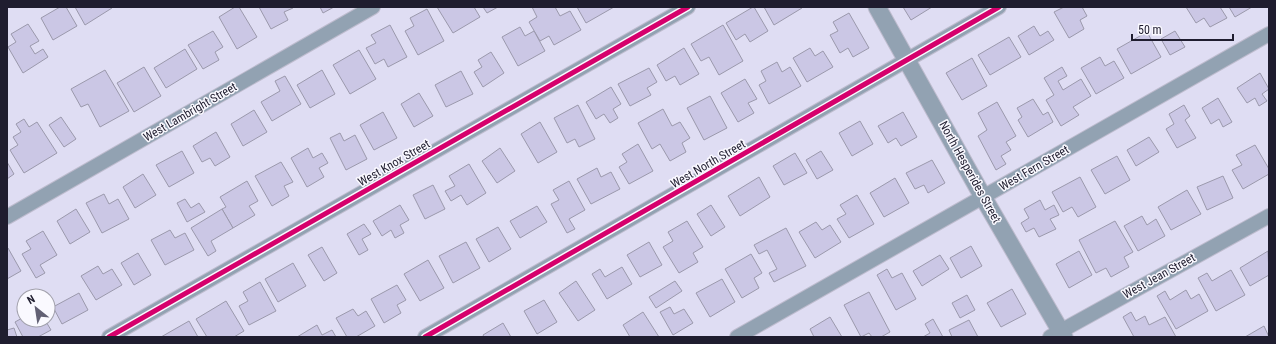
<svg xmlns="http://www.w3.org/2000/svg" width="1276" height="344" font-family="'Roboto Condensed',sans-serif">
<style>
.building{fill:#cbc7e5;stroke:#9b99ac}
.lines{fill:none;stroke-linecap:round;stroke-linejoin:round}
.minor-casing{stroke:#bebcce;stroke-width:16}
.tertiary-casing{stroke:#bebcce;stroke-width:19}
.minor{stroke:#92a2b2;stroke-width:14}
.tertiary{stroke:#92a2b2;stroke-width:17}
.cycleway-casing{stroke:#faf9ff;stroke-width:8}
.cycleway{stroke:#d6006c;stroke-width:5}
.labels{text-anchor:middle;dominant-baseline:central;stroke-width:3;stroke-linejoin:round;paint-order:stroke}
.street-label{font-size:12px;fill:#1f1d2f;stroke:#faf9ff}
</style>
<rect width="100%" height="100%" fill="#dfddf3"/>
<!-- building -->
<g class="building">
<polygon points="60,7 66,7 77,26 53,40 41,18"/>
<polygon points="75,7 111,7 112,8 85,25"/>
<polygon points="235,7 239,7 257,37 237,49 219,17"/>
<polygon points="259,7 292,7 293,8 284,12 288,20 271,29"/>
<polygon points="320,7 334,7 323,13"/>
<polygon points="437,7 474,7 480,17 453,33"/>
<polygon points="483,7 498,7 487,13"/>
<polygon points="532,7 555,7 560,16 570,11 581,30 554,45 549,36 540,41 529,22 537,17"/>
<polygon points="577,7 614,7 586,23"/>
<polygon points="753,7 754,7 768,31 750,42 745,34 736,40 726,23"/>
<polygon points="764,7 801,7 802,8 774,25"/>
<polygon points="903,7 932,7 911,20"/>
<polygon points="1064,7 1082,7 1087,16 1080,20 1084,29 1069,38 1054,12"/>
<polygon points="1186,7 1220,7 1227,18 1210,27 1204,18 1196,23"/>
<polygon points="1229,7 1252,7 1235,17"/>
<polygon points="427,9 444,41 418,55 405,31 414,26 410,18"/>
<polygon points="849,13 869,48 853,57 848,48 840,53 830,35 838,31 833,22"/>
<polygon points="28,24 39,41 30,46 35,54 43,49 48,57 23,73 8,47 16,42 11,34"/>
<polygon points="390,25 407,57 388,67 384,59 375,64 366,48 376,43 371,35"/>
<polygon points="723,25 743,61 719,75 709,57 701,61 691,44"/>
<polygon points="1034,26 1040,36 1048,31 1054,40 1029,55 1018,36"/>
<polygon points="520,27 525,36 534,31 545,51 518,66 502,37"/>
<polygon points="213,31 223,47 215,52 219,60 203,69 188,45"/>
<polygon points="1175,31 1185,47 1170,55 1161,39"/>
<polygon points="1147,32 1161,57 1131,74 1117,49"/>
<polygon points="1009,37 1021,57 990,75 978,55"/>
<polygon points="684,48 699,74 680,85 675,76 666,81 657,65"/>
<polygon points="810,48 815,56 823,51 833,67 807,82 793,58"/>
<polygon points="185,49 197,69 166,88 154,68"/>
<polygon points="359,50 376,79 350,94 333,65"/>
<polygon points="491,52 504,73 483,87 474,72 482,67 478,60"/>
<polygon points="1100,57 1105,66 1114,61 1124,78 1096,94 1081,68"/>
<polygon points="972,58 987,86 962,100 946,73"/>
<polygon points="777,62 782,72 790,67 801,86 769,104 759,85 766,81 761,71"/>
<polygon points="144,67 161,96 134,112 117,83"/>
<polygon points="1062,67 1067,76 1058,81 1063,90 1081,79 1091,96 1073,107 1079,115 1061,126 1046,100 1054,95 1044,78"/>
<polygon points="649,68 657,82 647,88 651,95 630,106 618,84"/>
<polygon points="105,70 129,111 100,127 88,104 81,107 71,89"/>
<polygon points="322,70 335,94 310,108 297,85"/>
<polygon points="461,71 473,94 446,107 435,85"/>
<polygon points="1260,73 1269,89 1262,94 1267,101 1259,106 1255,98 1247,103 1237,88"/>
<polygon points="285,76 301,104 272,121 261,102 280,91 275,81"/>
<polygon points="745,79 757,99 748,103 754,113 738,122 721,93"/>
<polygon points="611,87 621,104 613,109 618,118 610,123 604,114 596,119 586,102"/>
<polygon points="419,93 433,116 414,127 401,104"/>
<polygon points="710,96 727,128 704,140 687,108"/>
<polygon points="1218,98 1232,122 1223,127 1219,119 1211,124 1202,108"/>
<polygon points="1033,99 1043,115 1048,112 1053,122 1028,137 1018,120 1022,117 1017,108"/>
<polygon points="997,102 1016,136 1006,142 1011,150 1001,156 1006,164 996,170 978,136 987,130 978,113"/>
<polygon points="578,105 595,139 579,147 575,139 567,143 554,118"/>
<polygon points="1184,105 1190,116 1185,120 1196,138 1177,148 1166,129 1174,124 1169,114"/>
<polygon points="663,109 672,126 680,122 690,138 682,143 686,152 670,161 660,144 652,149 638,123"/>
<polygon points="254,110 267,132 243,146 231,124"/>
<polygon points="383,112 397,138 374,150 360,125"/>
<polygon points="903,112 917,137 901,146 896,138 888,143 878,126"/>
<polygon points="61,117 76,139 64,147 49,125"/>
<polygon points="24,119 29,127 37,122 57,153 24,173 10,150 18,145 13,137 21,132 16,124"/>
<polygon points="860,121 873,144 852,156 839,133"/>
<polygon points="540,122 557,152 538,163 521,134"/>
<polygon points="216,132 230,157 215,166 210,158 202,162 193,146"/>
<polygon points="340,133 344,141 355,135 367,159 346,170 330,138"/>
<polygon points="1149,137 1159,152 1136,166 1127,150"/>
<polygon points="638,144 653,171 629,184 619,167 627,162 622,154"/>
<polygon points="1255,145 1269,169 1269,174 1243,189 1232,170 1242,165 1236,155"/>
<polygon points="308,148 313,158 322,153 328,163 319,168 324,177 307,187 291,158"/>
<polygon points="500,148 515,171 497,183 482,161"/>
<polygon points="182,151 194,173 169,187 156,165"/>
<polygon points="821,151 833,170 817,179 806,160"/>
<polygon points="795,153 807,173 784,185 773,166"/>
<polygon points="1117,156 1130,180 1105,194 1091,170"/>
<polygon points="932,160 945,183 928,193 924,185 915,189 906,173"/>
<polygon points="7,162 14,174 7,179"/>
<polygon points="281,162 293,182 284,186 289,196 272,206 255,176"/>
<polygon points="469,164 486,193 467,205 461,195 451,201 445,191 455,186 449,176"/>
<polygon points="597,168 601,177 611,172 620,189 591,204 577,179"/>
<polygon points="143,174 156,195 135,208 123,187"/>
<polygon points="1223,176 1233,198 1207,210 1197,187"/>
<polygon points="759,177 770,197 740,216 728,196"/>
<polygon points="1080,177 1096,207 1078,217 1072,207 1063,212 1052,192"/>
<polygon points="895,178 909,203 884,217 870,193"/>
<polygon points="247,181 258,201 249,206 255,215 233,228 222,209 226,207 220,197"/>
<polygon points="569,181 585,210 569,219 575,229 567,233 551,204 559,200 553,190"/>
<polygon points="433,185 445,209 425,219 413,195"/>
<polygon points="1187,190 1201,214 1171,230 1158,207"/>
<polygon points="104,194 109,204 118,199 129,219 102,233 86,203"/>
<polygon points="857,195 874,224 849,238 837,219 846,214 840,205"/>
<polygon points="185,199 191,208 199,203 205,212 187,222 177,203"/>
<polygon points="1040,200 1045,210 1054,205 1059,215 1050,219 1056,229 1039,237 1034,228 1026,232 1021,223 1029,218 1024,209"/>
<polygon points="400,205 409,220 400,225 404,233 395,238 391,230 382,236 373,221"/>
<polygon points="711,205 725,227 711,236 697,214"/>
<polygon points="537,206 547,222 520,238 510,221"/>
<polygon points="76,209 90,232 70,244 57,221"/>
<polygon points="222,209 233,228 211,241 216,251 208,256 191,228"/>
<polygon points="1142,216 1147,225 1156,219 1165,236 1138,251 1124,226"/>
<polygon points="687,221 703,247 693,253 698,262 679,273 663,247 673,241 668,232"/>
<polygon points="1115,221 1133,252 1124,257 1129,267 1111,277 1106,268 1096,273 1079,240"/>
<polygon points="816,222 822,230 830,225 841,242 815,258 799,232"/>
<polygon points="364,224 371,234 362,239 368,250 359,255 347,234"/>
<polygon points="498,227 511,249 489,262 476,239"/>
<polygon points="786,228 806,266 774,282 769,273 777,269 767,250 759,254 754,245"/>
<polygon points="170,230 175,238 185,233 194,250 165,265 151,240"/>
<polygon points="43,231 57,255 40,265 45,273 36,278 22,254 31,249 26,241"/>
<polygon points="466,242 480,268 453,283 439,256"/>
<polygon points="649,242 662,265 640,277 627,255"/>
<polygon points="971,246 982,266 961,278 950,258"/>
<polygon points="322,247 337,273 324,281 308,255"/>
<polygon points="8,248 21,271 7,279 7,249"/>
<polygon points="1079,251 1092,275 1069,288 1056,264"/>
<polygon points="1268,251 1269,275 1250,286 1240,268"/>
<polygon points="138,253 151,275 134,285 121,263"/>
<polygon points="751,254 762,273 754,278 759,288 742,298 725,269"/>
<polygon points="940,255 949,269 922,286 913,271"/>
<polygon points="428,260 444,288 420,301 404,274"/>
<polygon points="293,263 306,286 278,302 265,279"/>
<polygon points="98,266 103,274 112,269 122,285 96,300 81,276"/>
<polygon points="622,267 632,284 607,299 592,274 600,269 605,277"/>
<polygon points="887,269 892,278 902,273 916,299 896,310 877,275"/>
<polygon points="1231,270 1245,295 1216,311 1198,278 1207,273 1212,281"/>
<polygon points="722,279 735,302 710,317 696,293"/>
<polygon points="576,281 595,310 578,321 559,293"/>
<polygon points="675,281 682,291 656,308 649,297"/>
<polygon points="260,282 276,311 249,325 239,306 248,301 243,292"/>
<polygon points="397,285 406,300 397,305 401,313 384,323 371,299"/>
<polygon points="1012,289 1026,314 1001,327 987,303"/>
<polygon points="1186,290 1191,299 1199,294 1208,311 1176,329 1157,296 1165,291 1170,300"/>
<polygon points="869,292 890,332 881,337 872,337 869,333 861,337 844,305"/>
<polygon points="79,293 88,310 62,324 53,307"/>
<polygon points="967,295 975,310 960,318 952,303"/>
<polygon points="544,300 557,322 537,334 524,311"/>
<polygon points="226,301 244,331 234,337 207,337 196,319"/>
<polygon points="670,307 674,314 684,309 693,323 673,335 660,312"/>
<polygon points="353,309 358,316 366,311 375,326 356,337 347,337 336,318"/>
<polygon points="643,312 659,337 630,337 623,325"/>
<polygon points="1131,312 1136,321 1145,316 1149,325 1165,317 1176,337 1134,337 1123,317"/>
<polygon points="24,317 24,320 45,320 51,330 38,337 23,337 15,322"/>
<polygon points="830,317 842,337 814,337 810,329"/>
<polygon points="933,319 943,337 923,337 930,333 925,324"/>
<polygon points="969,320 978,337 952,337 949,330"/>
<polygon points="189,321 198,337 161,337"/>
<polygon points="503,323 511,337 484,337 483,335"/>
<polygon points="317,325 322,335 332,330 336,337 297,337"/>
<polygon points="1264,326 1269,337 1245,337"/>
<polygon points="14,328 17,337 7,337 7,330"/>
</g>
<g class="lines">
<defs>
<g id="minor">
<polyline points="7,217 373,7"/>
<polyline points="109,337 688,7"/>
<polyline points="425,337 999,7"/>
<polyline points="737,337 1269,34"/>
<polyline points="1050,337 1269,216"/>
</g>
<polyline id="tertiary" points="877,7 983,197 1064,337"/>
</defs>
<!-- minor casing -->
<use href="#minor" class="minor-casing"/>
<!-- tertiary casing -->
<use href="#tertiary" class="tertiary-casing"/>
<!-- minor -->
<use href="#minor" class="minor"/>
<!-- tertiary -->
<use href="#tertiary" class="tertiary"/>
<defs>
<g id="cycleway">
<polyline points="109,337 688,7"/>
<polyline points="425,337 999,7"/>
</g>
</defs>
<!-- cycleway casing -->
<use href="#cycleway" class="cycleway-casing"/>
<!-- cycleway -->
<use href="#cycleway" class="cycleway"/>
</g>
<g class="labels">
<!-- street labels -->
<g class="street-label">
<text transform="translate(190 112) rotate(-30)">West Lambright Street</text>
<text transform="translate(394 163) rotate(-30)">West Knox Street</text>
<text transform="translate(708 164) rotate(-30)">West North Street</text>
<text transform="translate(1034 168) rotate(-30)">West Fern Street</text>
<text transform="translate(970 172) rotate(61)">North Hesperides Street</text>
<text transform="translate(1159 276) rotate(-29)">West Jean Street</text>
</g>
</g>
<!-- border -->
<rect width="1276" height="344" fill="none" stroke="#1f1d2f" stroke-width="16"/>
<!-- north arrow -->
<g transform="translate(36 308) rotate(330)"><circle r="19" fill="#faf9ff" stroke="#a2a1ac"/>
<path d="M0-3L7 15L0 10L-7 15Z" fill="#626074"/>
<text y="-6" font-size="11" font-weight="bold" text-anchor="middle" fill="#1f1d2f">N</text>
</g>
<!-- scale -->
<path d="M1132 34v6h101v-6" fill="none" stroke="#1f1d2f" stroke-width="2"/>
<text x="1138" y="34" font-size="12" fill="#1f1d2f" stroke="#faf9ff" stroke-width="3" paint-order="stroke">50 m</text>
</svg>
